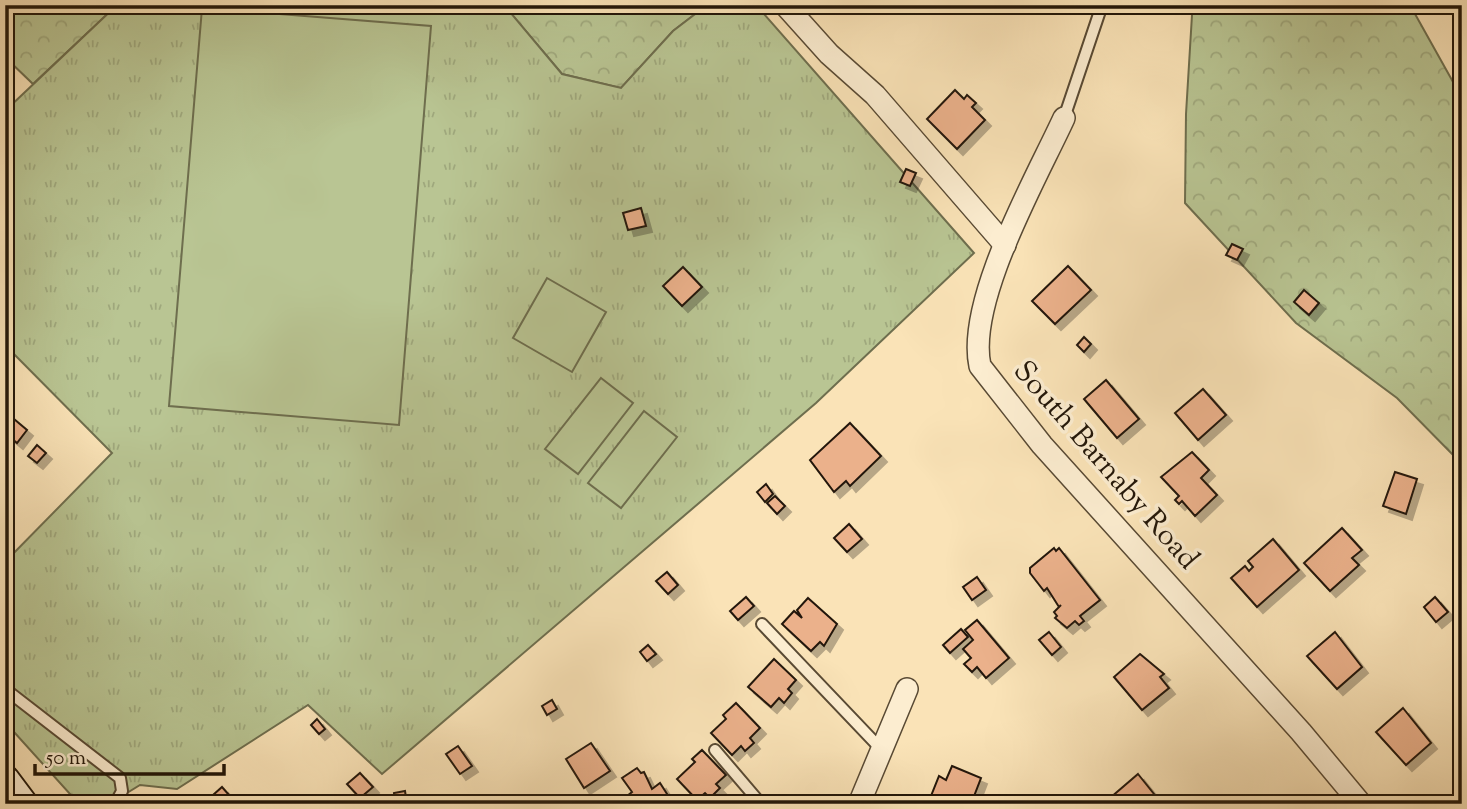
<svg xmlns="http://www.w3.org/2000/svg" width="1467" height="809" font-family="'Sorts Mill Goudy',serif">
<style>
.forest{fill:url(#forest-crowns);stroke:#6e6e4e;stroke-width:2}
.park{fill:url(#park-tufts);stroke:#6e6e4e;stroke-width:2}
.pitch{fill:#b9c593;stroke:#6e6e4e;stroke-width:2}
.building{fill:#ebb18b;stroke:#231709;stroke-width:2;filter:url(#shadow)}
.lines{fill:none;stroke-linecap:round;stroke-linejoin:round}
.lane-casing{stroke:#594a34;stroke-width:14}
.street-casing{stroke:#594a34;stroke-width:24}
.secondary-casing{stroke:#231709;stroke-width:32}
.lane{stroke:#fcedd0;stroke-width:10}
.street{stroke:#fcedd0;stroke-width:21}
.secondary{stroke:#fcedd0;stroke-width:28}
.labels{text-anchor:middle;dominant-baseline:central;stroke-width:7;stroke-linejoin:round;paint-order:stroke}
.street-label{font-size:30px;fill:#231709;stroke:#fcedd0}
</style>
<defs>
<pattern id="forest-crowns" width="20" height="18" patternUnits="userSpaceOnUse" patternTransform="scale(1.75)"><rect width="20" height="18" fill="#b9c593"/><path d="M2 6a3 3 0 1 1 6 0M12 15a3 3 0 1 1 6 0" fill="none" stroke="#9fa87d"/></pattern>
<pattern id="park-tufts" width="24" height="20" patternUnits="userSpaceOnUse" patternTransform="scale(1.75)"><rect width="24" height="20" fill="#b9c593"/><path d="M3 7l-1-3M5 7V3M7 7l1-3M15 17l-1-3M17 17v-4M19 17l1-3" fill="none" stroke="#9fa87d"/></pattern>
<filter id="shadow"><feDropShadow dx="6" dy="6" stdDeviation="0" flood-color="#0004"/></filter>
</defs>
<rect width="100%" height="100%" fill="#fae3b7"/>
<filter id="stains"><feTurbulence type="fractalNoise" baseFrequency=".00286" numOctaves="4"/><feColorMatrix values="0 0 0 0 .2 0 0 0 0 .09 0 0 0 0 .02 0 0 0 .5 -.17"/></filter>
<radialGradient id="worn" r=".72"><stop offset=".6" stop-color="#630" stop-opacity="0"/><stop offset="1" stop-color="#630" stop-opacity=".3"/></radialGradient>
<!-- forest -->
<g class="forest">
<polygon points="5,5 117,5 33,84 5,57"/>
<polygon points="504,5 707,5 673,31 621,88 562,74"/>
<polygon points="1187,5 1410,5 1462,98 1462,464 1397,398 1296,323 1185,203 1186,114 1192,15"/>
</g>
<!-- park -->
<polygon class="park" points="117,5 504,5 562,74 621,88 673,31 707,5 756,5 974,253 816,403 382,774 308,705 177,789 140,785 109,804 79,804 5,722 5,562 112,453 5,345 5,111"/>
<!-- pitch -->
<g class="pitch">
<polygon points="202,8 431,26 399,425 169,406"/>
<polygon points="547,278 606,312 572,372 513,338"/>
<polygon points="601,378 633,403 578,474 545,449"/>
<polygon points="644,411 677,437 621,508 588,483"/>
</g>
<!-- building -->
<g class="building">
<polygon points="955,90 964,99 967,95 976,103 972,107 985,120 957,149 927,119"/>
<polygon points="906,169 916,173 910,186 900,182"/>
<polygon points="641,208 646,226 628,230 623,213"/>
<polygon points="1232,244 1243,249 1237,260 1226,255"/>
<polygon points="1068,266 1091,290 1055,324 1032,301"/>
<polygon points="683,267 702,287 682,306 663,286"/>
<polygon points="1304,290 1319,303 1309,315 1294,302"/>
<polygon points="1084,337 1091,344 1084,352 1077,345"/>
<polygon points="1106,380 1139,419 1117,438 1084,399"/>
<polygon points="1203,389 1226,415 1198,440 1175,413"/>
<polygon points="14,419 27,430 17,443 5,433"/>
<polygon points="850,423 881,456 850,486 846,481 834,492 810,460"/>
<polygon points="37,445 46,453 37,463 28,456"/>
<polygon points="1192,452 1209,470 1201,478 1217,495 1195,516 1182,501 1179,504 1175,500 1179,496 1161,477"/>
<polygon points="1395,472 1417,479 1406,514 1383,506"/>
<polygon points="766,484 773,494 765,502 757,492"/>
<polygon points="775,496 785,506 777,514 767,503"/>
<polygon points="849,524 862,539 847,552 834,538"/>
<polygon points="1342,528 1362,550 1352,558 1359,565 1330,591 1304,563"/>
<polygon points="1273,539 1299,570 1257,607 1231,578 1245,566 1249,571 1253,567 1248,561"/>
<polygon points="1054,548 1056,551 1059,548 1100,600 1080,616 1084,621 1079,625 1075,621 1067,628 1055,618 1057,616 1054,612 1061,605 1059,607 1047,588 1044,591 1030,573 1030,568"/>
<polygon points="667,572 678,585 668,594 656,581"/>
<polygon points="977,577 986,590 972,600 963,587"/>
<polygon points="746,597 754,606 738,620 730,611"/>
<polygon points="1435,597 1448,612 1436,622 1424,607"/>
<polygon points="808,598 837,624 824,646 820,642 811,651 782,624 794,611 802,618 797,610"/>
<polygon points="977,620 1009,658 986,678 977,667 972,672 964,664 971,658 963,649 973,640 965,630"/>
<polygon points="961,629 968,637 950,653 943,645"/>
<polygon points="1049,632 1061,647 1052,655 1039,640"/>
<polygon points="1335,632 1362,667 1337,689 1307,656"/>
<polygon points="648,645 656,654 647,661 640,652"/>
<polygon points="1140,654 1164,674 1160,677 1169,688 1142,710 1114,677"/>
<polygon points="774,659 796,680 788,689 792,693 784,703 779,698 771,707 748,687"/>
<polygon points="552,700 557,709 547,715 542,706"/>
<polygon points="736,703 760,728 750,738 754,743 745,751 741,746 732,755 711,733 726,719 723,715"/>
<polygon points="1403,708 1431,743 1406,765 1376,732"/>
<polygon points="317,719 325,729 319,734 311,725"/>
<polygon points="591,743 610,771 584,788 566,759"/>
<polygon points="458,746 472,766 460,774 446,754"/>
<polygon points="702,750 726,775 716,784 720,788 710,798 705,793 697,800 677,779 695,762 692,759"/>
<polygon points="952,766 981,778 971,804 937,804 938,799 931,796 939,776 946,780"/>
<polygon points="637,768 641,773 644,772 652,789 660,783 669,797 660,804 617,804 632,792 622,778"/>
<polygon points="360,773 373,787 360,798 347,784"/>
<polygon points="1138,774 1162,804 1103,804"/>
<polygon points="222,787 237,804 203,804"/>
<polygon points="405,791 407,804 395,804 394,793"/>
</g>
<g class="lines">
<defs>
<g id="lane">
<polyline points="1064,118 1102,5"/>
<polyline points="762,624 882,750"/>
<polyline points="5,689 120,778 122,791 115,804"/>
<polyline points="715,750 761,804"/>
</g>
<g id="street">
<polyline points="785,5 829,54 875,95 1005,245"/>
<path d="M1064 118C1036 179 966 301 980 366L1042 445 1301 732 1361 804"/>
<polyline points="859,804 907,689"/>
</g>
<polyline id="secondary" points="5,780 23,804"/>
</defs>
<!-- lane casing -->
<use href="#lane" class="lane-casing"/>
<!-- street casing -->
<use href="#street" class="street-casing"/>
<!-- secondary casing -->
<use href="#secondary" class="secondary-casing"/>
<!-- lane -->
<use href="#lane" class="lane"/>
<!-- street -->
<use href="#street" class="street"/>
<!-- secondary -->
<use href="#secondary" class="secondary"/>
</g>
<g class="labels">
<!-- street labels -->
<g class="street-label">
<text transform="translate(1105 466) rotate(49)">South Barnaby Road</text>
</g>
</g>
<!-- margin -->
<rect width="1467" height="809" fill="none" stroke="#fae3b7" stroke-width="28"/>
<rect x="7" y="7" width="1453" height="795" fill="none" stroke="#231709" stroke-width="3.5"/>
<rect x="14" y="14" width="1439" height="781" fill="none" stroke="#231709" stroke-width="2"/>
<!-- scale -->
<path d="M35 764v10h189v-10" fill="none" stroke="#231709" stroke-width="3.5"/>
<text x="46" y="764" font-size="21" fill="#231709" stroke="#fcedd0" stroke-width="5" paint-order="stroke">50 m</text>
<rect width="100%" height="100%" filter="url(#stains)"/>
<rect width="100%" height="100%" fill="url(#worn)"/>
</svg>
